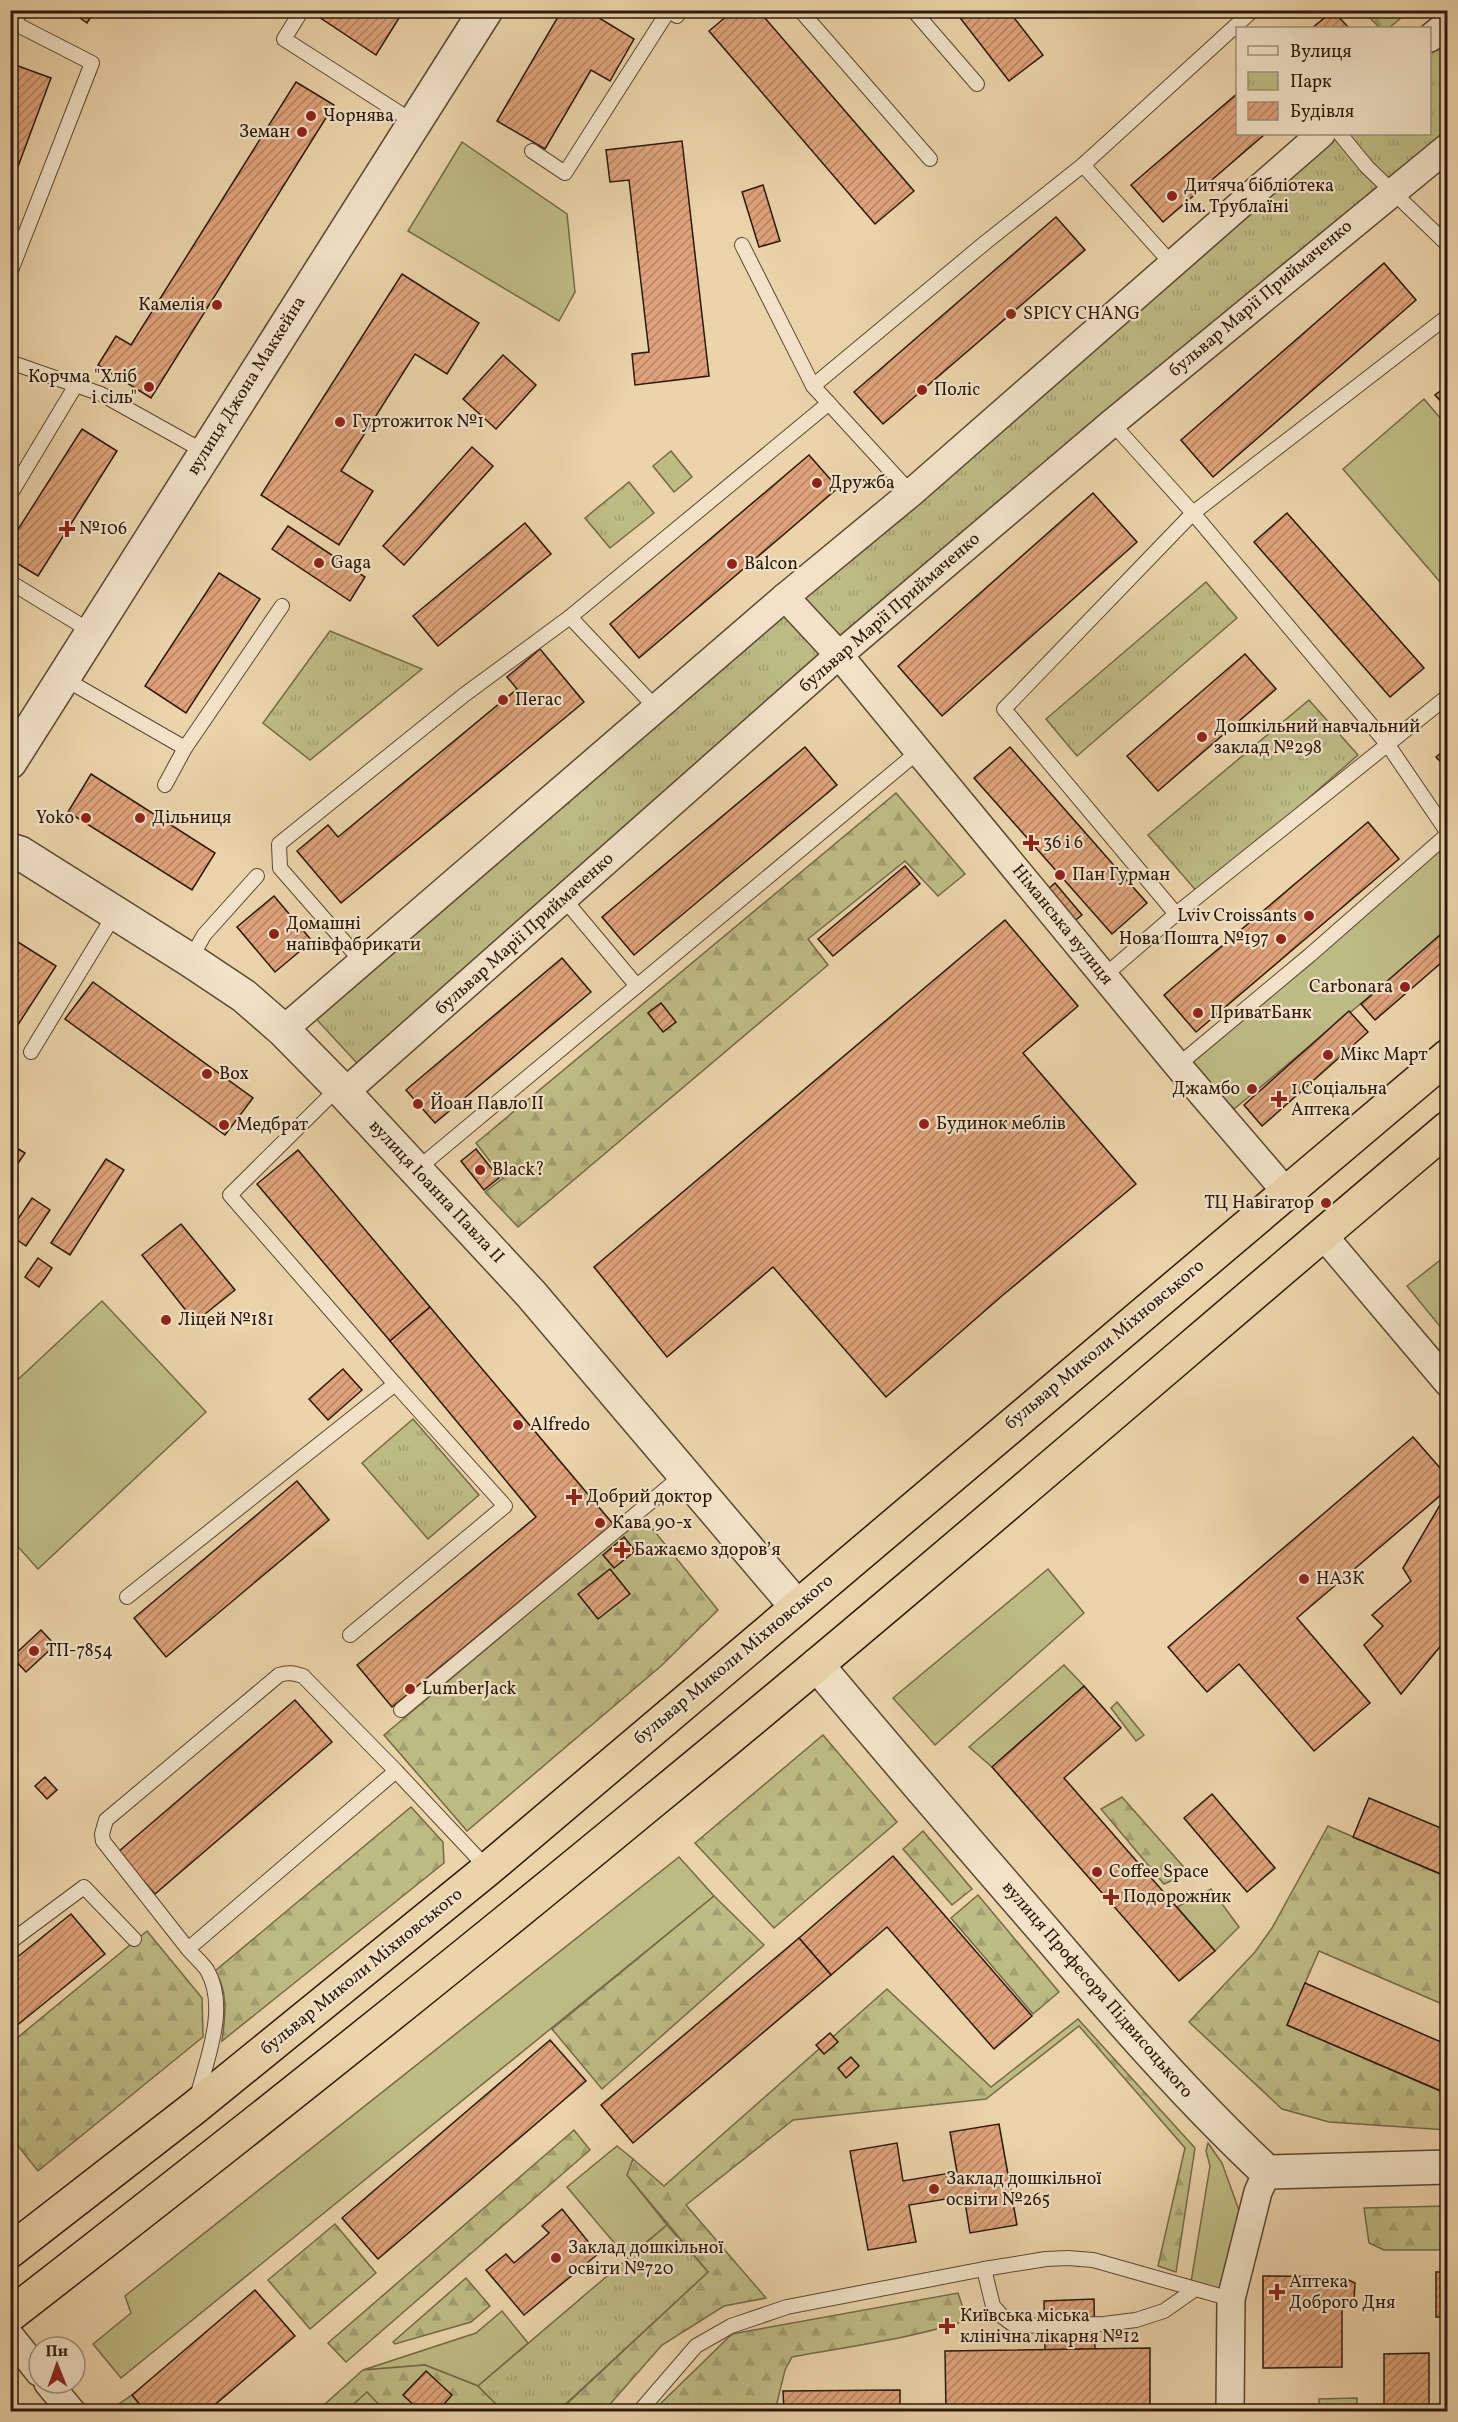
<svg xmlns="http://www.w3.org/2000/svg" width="1458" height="2422" font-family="Vollkorn,serif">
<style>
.grass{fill:#bebb84;stroke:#746a47;stroke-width:1.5}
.forest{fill:url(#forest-firs);stroke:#746a47;stroke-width:1.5}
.park{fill:url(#park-tufts);stroke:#746a47;stroke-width:1.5}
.building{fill:url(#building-hatch);stroke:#2b180a;stroke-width:1.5}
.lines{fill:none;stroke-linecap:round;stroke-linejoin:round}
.service-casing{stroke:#5b4732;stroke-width:16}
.minor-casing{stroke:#5b4732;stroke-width:30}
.tertiary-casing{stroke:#5b4732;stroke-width:36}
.trunk-casing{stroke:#2b180a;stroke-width:36}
.service{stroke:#f2e3c8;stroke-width:14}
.minor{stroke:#f2e3c8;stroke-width:27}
.tertiary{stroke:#f2e3c8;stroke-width:33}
.trunk{stroke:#ebd4aa;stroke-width:33}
.poi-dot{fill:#8f2418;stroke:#f2e3c8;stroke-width:2}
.labels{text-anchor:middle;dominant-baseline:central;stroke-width:4.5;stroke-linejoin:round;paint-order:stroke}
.poi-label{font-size:18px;fill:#2b180a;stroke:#f2e3c8;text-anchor:start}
.street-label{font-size:18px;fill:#2b180a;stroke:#f2e3c8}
</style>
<defs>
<pattern id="forest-firs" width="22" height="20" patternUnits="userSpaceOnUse" patternTransform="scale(1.5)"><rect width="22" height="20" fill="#bebb84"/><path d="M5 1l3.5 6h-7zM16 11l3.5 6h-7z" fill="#a3a071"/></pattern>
<pattern id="park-tufts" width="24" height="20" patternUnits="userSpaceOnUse" patternTransform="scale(1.5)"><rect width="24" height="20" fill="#bebb84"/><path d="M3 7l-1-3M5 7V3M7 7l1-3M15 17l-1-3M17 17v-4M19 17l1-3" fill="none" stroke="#a3a071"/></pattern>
<pattern id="building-hatch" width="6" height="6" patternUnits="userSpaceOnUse" patternTransform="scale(1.5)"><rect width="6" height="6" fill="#dea37b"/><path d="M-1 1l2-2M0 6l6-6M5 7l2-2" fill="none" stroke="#b48463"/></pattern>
</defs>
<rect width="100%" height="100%" fill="#ebd4aa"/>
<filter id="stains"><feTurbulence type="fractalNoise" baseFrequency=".00333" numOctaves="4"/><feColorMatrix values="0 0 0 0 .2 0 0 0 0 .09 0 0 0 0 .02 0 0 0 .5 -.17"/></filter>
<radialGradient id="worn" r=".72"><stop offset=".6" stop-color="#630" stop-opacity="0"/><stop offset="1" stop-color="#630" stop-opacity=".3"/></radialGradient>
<!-- grass -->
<g class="grass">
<polygon points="462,142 567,214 575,292 559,321 408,231"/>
<polygon points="1424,399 1447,426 1446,589 1343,469"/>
<polygon points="671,451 692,477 674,492 653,466"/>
<polygon points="1438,849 1447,862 1447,932 1234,1109 1191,1063"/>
<polygon points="1447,1255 1447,1335 1407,1286"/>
<polygon points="102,1301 206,1412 38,1569 11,1539 11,1386"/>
<polygon points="1048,1569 1084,1613 935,1745 893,1698"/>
<polygon points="1064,1665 1084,1686 992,1767 969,1747"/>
<polygon points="1117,1702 1144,1735 1136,1741 1111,1708"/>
<polygon points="679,1857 714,1896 121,2378 93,2344 131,2313 125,2296"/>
<polygon points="1211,1889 1239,1927 1215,1951 1177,1907"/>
<polygon points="1208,2143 1222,2163 1240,2213 1221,2290 1191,2282 1210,2166 1206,2151"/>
<polygon points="617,2146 633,2159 628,2176 667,2225 627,2258 567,2187"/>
<polygon points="502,2311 528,2343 478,2386 425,2365 363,2370 476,2333"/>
</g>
<!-- forest -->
<g class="forest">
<polygon points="1363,11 1409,11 1389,28 1380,28"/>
<polygon points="896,793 965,874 938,896 905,861 808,939 828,965 518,1227 485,1192 503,1178 476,1143"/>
<polygon points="643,1517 718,1610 661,1666 467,1831 384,1735"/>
<polygon points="823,1735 897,1822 774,1928 695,1843"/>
<polygon points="1122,1797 1189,1873 1164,1884 1101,1809"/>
<path d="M411 1807 443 1842 444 1863 222 2041C225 2017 229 1993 215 1971Z"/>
<polygon points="1328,1826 1447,1877 1447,2006 1319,1951 1287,2025 1447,2094 1447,2130 1329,2122 1282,2109 1189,2022 1255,1952 1272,1928"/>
<polygon points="923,1831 972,1889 952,1905 903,1849"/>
<polygon points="978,1895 1059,1992 1033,2014 951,1918"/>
<polygon points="714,1896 764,1945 602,2089 552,2029"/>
<polygon points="147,1931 202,1998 203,2037 38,2171 11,2137 11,2043"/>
<polygon points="887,1989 991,2087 1078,2019 1195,2148 1176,2272 1158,2266 1185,2148 1079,2026 986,2099 793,2120 686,2205 766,2298 724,2306 662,2345 604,2411 558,2412 708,2272 627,2175 633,2159 664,2186"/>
<polygon points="574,2130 590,2150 346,2362 328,2343"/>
<polygon points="1447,2206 1447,2250 1384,2250 1369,2243 1364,2208"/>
<polygon points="335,2224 376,2273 310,2329 268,2280"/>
<polygon points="466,2278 490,2306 471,2322 395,2344 393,2342"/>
<path d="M958 2293 967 2320C911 2339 850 2346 792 2357L785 2370 775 2411H653L732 2334Z"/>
<polygon points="425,2365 478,2386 503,2411 316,2412 363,2370"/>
<polygon points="132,2395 146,2411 113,2412 113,2408"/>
<polygon points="1357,2398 1357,2411 1319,2411 1319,2399"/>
</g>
<!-- park -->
<g class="park">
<polygon points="1447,23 1447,147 367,1074 307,1009 1321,134 1430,134 1430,38"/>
<polygon points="629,482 654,513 610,548 585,518"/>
<polygon points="1206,582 1237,618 1077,756 1046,719"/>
<polygon points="330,631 422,669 310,760 263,723"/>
<polygon points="1309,700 1358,755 1199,894 1148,835"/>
<polygon points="413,1419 479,1495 428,1539 362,1463"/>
<polygon points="667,2225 708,2272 558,2411 503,2411 478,2386"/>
<polygon points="367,2392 385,2411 346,2411"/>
</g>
<!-- building -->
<g class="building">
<polygon points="69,10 95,10 87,23"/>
<polygon points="323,10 404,10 376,55 319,17"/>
<polygon points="562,10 586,10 634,39 610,81 591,70 545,149 497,121"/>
<polygon points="734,10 758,10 914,191 875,224 709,31"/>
<polygon points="954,10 1008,10 1043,55 1009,81"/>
<polygon points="1333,11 1349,28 1312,28"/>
<polygon points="10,63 51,78 10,188"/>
<polygon points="296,82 334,105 151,398 98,365 116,336 131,345"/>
<polygon points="1238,93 1238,134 1265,134 1163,222 1131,185"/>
<polygon points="682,141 709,376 635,385 632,354 649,352 629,180 610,182 606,150"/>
<polygon points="763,185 780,241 759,247 742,192"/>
<polygon points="1056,217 1085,250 883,424 854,392"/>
<polygon points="1384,263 1416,300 1213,477 1181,440"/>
<polygon points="402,274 479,323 447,374 415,354 341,471 373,491 339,545 261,495"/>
<polygon points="503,355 536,385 496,429 463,399"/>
<polygon points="1448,385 1448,409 1435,395"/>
<polygon points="82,429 117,451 38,576 10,559 10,542"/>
<polygon points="472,447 493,466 404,565 383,546"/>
<polygon points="809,455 838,488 639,658 610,624"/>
<polygon points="1093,493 1137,542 942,716 898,666"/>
<polygon points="1287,513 1424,668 1390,697 1254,542"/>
<polygon points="525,523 551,554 438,646 413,616"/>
<polygon points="288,526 365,577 350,601 272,549"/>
<polygon points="219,573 260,599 186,713 145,686"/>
<polygon points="540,649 584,702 341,903 297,851 328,825 338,837 517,689 507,677"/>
<polygon points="1245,654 1276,689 1158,791 1127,756"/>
<polygon points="805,747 837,785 634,955 602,917"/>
<polygon points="1010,747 1147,903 1112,934 974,778"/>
<polygon points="1448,747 1448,770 1436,757"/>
<polygon points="91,774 215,853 192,890 68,812"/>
<polygon points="1368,822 1399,859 1196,1032 1164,995"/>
<polygon points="905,866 920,884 833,956 818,939"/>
<polygon points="1055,883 1082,915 1072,923 1046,891"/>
<polygon points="274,896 312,941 275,972 237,927"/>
<polygon points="1005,920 1078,1006 1023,1053 1136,1184 1003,1295 886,1397 773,1267 667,1357 594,1267"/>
<polygon points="1448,928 1448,957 1375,1020 1361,1004"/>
<polygon points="10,937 56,966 10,1037"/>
<polygon points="562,958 591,992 435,1123 406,1090"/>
<polygon points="93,982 253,1098 225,1135 65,1019"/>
<polygon points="661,1003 676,1022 663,1032 648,1013"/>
<polygon points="1349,1011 1368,1032 1262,1126 1244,1105"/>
<polygon points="10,1144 25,1153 10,1175"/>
<polygon points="476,1149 499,1178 484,1190 461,1161"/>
<polygon points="298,1150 430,1307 390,1341 257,1184"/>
<polygon points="106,1159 124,1170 70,1255 51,1243"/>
<polygon points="32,1198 50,1210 26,1246 10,1235 10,1231"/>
<polygon points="181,1224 235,1290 195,1322 142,1255"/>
<polygon points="38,1258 52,1268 39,1287 25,1277"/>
<polygon points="430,1307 613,1524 392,1707 357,1665 536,1517 390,1341"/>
<polygon points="343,1369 362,1390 328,1420 309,1399"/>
<polygon points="1413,1437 1448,1477 1448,1489 1297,1618 1370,1703 1314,1751 1239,1664 1207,1692 1168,1647"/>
<polygon points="297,1481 329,1520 166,1657 134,1618"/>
<polygon points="1448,1498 1448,1637 1401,1694 1364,1645 1383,1626 1372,1615 1411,1581 1403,1568 1440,1505"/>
<polygon points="624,1537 635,1551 614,1568 603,1555"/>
<polygon points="610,1569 630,1594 598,1619 578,1594"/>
<polygon points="41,1630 55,1645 26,1672 12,1657"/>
<polygon points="1084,1686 1121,1728 1064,1778 1215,1951 1179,1981 992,1767"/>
<polygon points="295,1700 332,1742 155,1894 118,1852"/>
<polygon points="45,1777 57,1790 47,1799 35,1786"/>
<polygon points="1212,1794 1275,1868 1247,1892 1184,1818"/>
<polygon points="1369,1798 1448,1831 1448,1877 1353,1837"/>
<polygon points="893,1856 1032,2016 994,2049 887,1927 831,1975 799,1938"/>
<polygon points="71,1914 105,1954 10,2031 10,1963"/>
<polygon points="799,1938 831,1975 633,2143 601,2105"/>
<polygon points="1305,1983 1448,2045 1448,2094 1287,2025"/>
<polygon points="830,2033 838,2042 824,2054 816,2045"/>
<polygon points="550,2040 586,2081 378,2259 342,2218"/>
<polygon points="851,2057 859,2066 846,2078 838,2068"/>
<polygon points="999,2124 1017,2225 970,2233 964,2196 909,2205 916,2242 868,2250 850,2151 897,2143 903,2181 957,2172 950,2132"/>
<polygon points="562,2209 598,2254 524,2315 486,2270 506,2254 514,2263 549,2233 542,2226"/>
<rect x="1436" y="2272" width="12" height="45"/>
<polygon points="1263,2276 1342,2277 1355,2283 1354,2300 1342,2309 1342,2367 1263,2368"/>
<polygon points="255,2290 295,2336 210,2409 213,2412 146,2412 132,2395"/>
<polygon points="1094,2299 1095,2349 1045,2350 1044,2301"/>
<polygon points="1150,2348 1150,2412 946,2412 945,2351"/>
<polygon points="1429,2353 1429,2412 1384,2412 1384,2354"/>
<polygon points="426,2371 452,2395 437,2412 421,2412 403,2395"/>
<polygon points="900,2390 900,2412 784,2412 783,2391"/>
</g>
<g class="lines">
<defs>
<g id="service">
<polyline points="302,10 284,39 415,123"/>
<polyline points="669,10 677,16 680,10"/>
<polyline points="800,10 930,159"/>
<polyline points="913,10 977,84"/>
<polyline points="1340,134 1367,167 1448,245"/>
<polyline points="532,151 565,173 669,10"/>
<polyline points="1083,165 1253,10"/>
<polyline points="742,245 813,386 911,493"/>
<polyline points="10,273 92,63 14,23 21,10"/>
<polyline points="10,362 101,394 205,452"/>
<polyline points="813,386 986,242 1083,165 1172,264"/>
<polyline points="1112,423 1193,513 1388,745 1448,833"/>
<polyline points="10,495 76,385"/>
<polyline points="10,582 92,632"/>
<polyline points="570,617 657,709"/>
<polyline points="63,678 185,748 165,785"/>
<polyline points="185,748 282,606"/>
<polyline points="564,899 637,986"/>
<polyline points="1176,914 1004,709 1193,513 1448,316"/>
<polyline points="190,960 204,935 257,876"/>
<polyline points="362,962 280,868 279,844 464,695 570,617 829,403"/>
<polyline points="1104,976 1176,914 1448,696"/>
<polyline points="31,1052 116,912"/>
<polyline points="1179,1067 1183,1061 1310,955 1448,834"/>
<polyline points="416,1170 919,751"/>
<polyline points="127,1597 395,1384 230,1195 339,1087"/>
<polyline points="350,1635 505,1506 395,1384"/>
<polyline points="401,1710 684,1474"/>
<polyline points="10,1942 84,1887 134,1939"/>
<path d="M188 1949 103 1841 102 1834 106 1820 279 1675C288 1672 294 1673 303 1676L396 1771"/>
<path d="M197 2098C206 2060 229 2008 207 1970 202 1963 194 1956 188 1949L396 1771 488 1869"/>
<polyline points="984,2269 993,2306 1003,2317 1015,2326 1104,2324 1136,2320 1164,2311 1194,2290"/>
<polyline points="639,2412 696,2346 731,2326 787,2307 984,2269 1046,2259 1068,2258 1093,2260 1231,2299"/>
</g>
<g id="minor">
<polyline points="1430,38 1448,23"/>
<polyline points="785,597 839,655 1179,1067 1287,1193"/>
<polyline points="283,1030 785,597 911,493 1321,134"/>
<polyline points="344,1093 839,655 1112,423 1448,147"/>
<polyline points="1322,1234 1448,1383"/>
<polyline points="10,2336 39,2372"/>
<polyline points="48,2383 72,2412"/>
<polyline points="1230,2412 1231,2299 1258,2192 1267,2172"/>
</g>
<g id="tertiary">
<polyline points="10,762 486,10"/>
<polyline points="10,850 20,853 190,960 244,996 283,1030 339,1087 531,1294 797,1607"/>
<path d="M817 1665C893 1756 970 1845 1048 1935 1118 2017 1188 2098 1267 2172L1448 2167"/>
</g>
<g id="trunk">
<polyline points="10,2251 194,2108 488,1869 1448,1056"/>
<path d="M10 2315C225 2148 438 1979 647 1806 918 1584 1181 1354 1448 1128"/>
</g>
</defs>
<!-- service casing -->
<use href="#service" class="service-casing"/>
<!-- minor casing -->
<use href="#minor" class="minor-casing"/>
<!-- tertiary casing -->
<use href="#tertiary" class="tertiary-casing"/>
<!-- trunk casing -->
<use href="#trunk" class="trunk-casing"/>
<!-- service -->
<use href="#service" class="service"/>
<!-- minor -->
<use href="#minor" class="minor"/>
<!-- tertiary -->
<use href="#tertiary" class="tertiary"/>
<!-- trunk -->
<use href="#trunk" class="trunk"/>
</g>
<!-- markers -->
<g class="poi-dot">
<circle cx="311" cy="116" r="6"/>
<circle cx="302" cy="132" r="6"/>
<circle cx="1172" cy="196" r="6"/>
<circle cx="217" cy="305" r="6"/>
<circle cx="1011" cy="314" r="6"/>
<circle cx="149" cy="387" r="6"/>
<circle cx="922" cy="390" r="6"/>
<circle cx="340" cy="422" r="6"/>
<circle cx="817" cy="483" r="6"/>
<path d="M64 520h6v6h6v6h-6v6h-6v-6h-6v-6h6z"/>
<circle cx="319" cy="563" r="6"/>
<circle cx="732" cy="564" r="6"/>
<circle cx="503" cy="700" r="6"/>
<circle cx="1202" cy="737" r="6"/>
<circle cx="86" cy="818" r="6"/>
<circle cx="140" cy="818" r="6"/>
<path d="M1028 834h6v6h6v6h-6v6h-6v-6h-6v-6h6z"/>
<circle cx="1060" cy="875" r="6"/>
<circle cx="1309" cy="916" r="6"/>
<circle cx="274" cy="934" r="6"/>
<circle cx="1281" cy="939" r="6"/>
<circle cx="1405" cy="987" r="6"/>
<circle cx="1198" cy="1013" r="6"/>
<circle cx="1328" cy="1055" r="6"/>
<circle cx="207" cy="1074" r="6"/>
<circle cx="1252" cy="1089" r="6"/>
<path d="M1276 1090h6v6h6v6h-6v6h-6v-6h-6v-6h6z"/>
<circle cx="418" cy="1104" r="6"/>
<circle cx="924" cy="1124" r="6"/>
<circle cx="224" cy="1125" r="6"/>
<circle cx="480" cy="1170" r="6"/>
<circle cx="1326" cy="1203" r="6"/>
<circle cx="166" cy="1320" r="6"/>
<circle cx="518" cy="1425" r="6"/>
<path d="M571 1488h6v6h6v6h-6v6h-6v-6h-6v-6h6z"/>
<circle cx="600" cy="1523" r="6"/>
<path d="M619 1541h6v6h6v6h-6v6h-6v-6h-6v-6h6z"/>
<circle cx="1304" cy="1579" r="6"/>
<circle cx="34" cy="1651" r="6"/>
<circle cx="410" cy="1689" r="6"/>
<circle cx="1097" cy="1872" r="6"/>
<path d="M1108 1888h6v6h6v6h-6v6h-6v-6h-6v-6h6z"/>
<circle cx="934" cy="2189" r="6"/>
<circle cx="556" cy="2258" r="6"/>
<path d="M1274 2283h6v6h6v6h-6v6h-6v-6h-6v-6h6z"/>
<path d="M944 2317h6v6h6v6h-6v6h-6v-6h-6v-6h6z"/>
</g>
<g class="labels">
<!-- poi labels -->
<g class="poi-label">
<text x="323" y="116">Чорнява</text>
<text x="290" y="132" text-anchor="end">Земан</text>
<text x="1184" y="186">Дитяча бібліотека<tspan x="1184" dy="21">ім. Трублаїні</tspan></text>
<text x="205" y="305" text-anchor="end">Камелія</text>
<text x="1023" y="314">SPICY CHANG</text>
<text x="137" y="377" text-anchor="end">Корчма "Хліб<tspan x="137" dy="21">і сіль"</tspan></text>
<text x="934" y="390">Поліс</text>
<text x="352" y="422">Гуртожиток №1</text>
<text x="829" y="483">Дружба</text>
<text x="79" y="529">№106</text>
<text x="331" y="563">Gaga</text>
<text x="744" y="564">Balcon</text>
<text x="515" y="700">Пегас</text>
<text x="1214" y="727">Дошкільний навчальний<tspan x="1214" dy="21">заклад №298</tspan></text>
<text x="74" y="818" text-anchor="end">Yoko</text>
<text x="152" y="818">Дільниця</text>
<text x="1043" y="843">36 і 6</text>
<text x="1072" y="875">Пан Гурман</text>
<text x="1297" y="916" text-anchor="end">Lviv Croissants</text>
<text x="286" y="924">Домашні<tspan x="286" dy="21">напівфабрикати</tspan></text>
<text x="1269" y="939" text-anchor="end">Нова Пошта №197</text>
<text x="1393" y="987" text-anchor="end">Carbonara</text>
<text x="1210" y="1013">ПриватБанк</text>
<text x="1340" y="1055">Мікс Март</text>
<text x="219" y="1074">Box</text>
<text x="1240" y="1089" text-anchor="end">Джамбо</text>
<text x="1291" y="1089">1 Соціальна<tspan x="1291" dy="21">Аптека</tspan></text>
<text x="430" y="1104">Йоан Павло II</text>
<text x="936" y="1124">Будинок меблів</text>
<text x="236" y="1125">Медбрат</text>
<text x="492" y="1170">Black?</text>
<text x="1314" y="1203" text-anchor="end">ТЦ Навігатор</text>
<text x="178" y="1320">Ліцей №181</text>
<text x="530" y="1425">Alfredo</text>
<text x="586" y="1497">Добрий доктор</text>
<text x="612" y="1523">Кава 90-х</text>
<text x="634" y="1550">Бажаємо здоровʼя</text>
<text x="1316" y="1579">НАЗК</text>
<text x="46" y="1651">ТП-7854</text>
<text x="422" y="1689">LumberJack</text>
<text x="1109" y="1872">Coffee Space</text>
<text x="1123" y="1897">Подорожник</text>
<text x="946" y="2179">Заклад дошкільної<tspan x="946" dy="21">освіти №265</tspan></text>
<text x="568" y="2248">Заклад дошкільної<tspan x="568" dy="21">освіти №720</tspan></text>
<text x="1289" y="2282">Аптека<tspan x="1289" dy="21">Доброго Дня</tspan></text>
<text x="960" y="2316">Київська міська<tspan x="960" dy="21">клінічна лікарня №12</tspan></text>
</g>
<!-- street labels -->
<g class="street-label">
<text transform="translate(1261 299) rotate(-40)">бульвар Марії Приймаченко</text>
<text transform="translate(247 386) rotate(-58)">вулиця Джона Маккейна</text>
<text transform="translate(890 613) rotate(-41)">бульвар Марії Приймаченко</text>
<text transform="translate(1062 925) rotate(51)">Німанська вулиця</text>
<text transform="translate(525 934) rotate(-42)">бульвар Марії Приймаченко</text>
<text transform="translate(436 1192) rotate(47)">вулиця Іоанна Павла II</text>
<text transform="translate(1105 1345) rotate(-40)">бульвар Миколи Міхновського</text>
<text transform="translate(734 1660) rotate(-40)">бульвар Миколи Міхновського</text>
<text transform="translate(362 1972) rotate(-39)">бульвар Миколи Міхновського</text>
<text transform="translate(1097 1990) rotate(49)">вулиця Професора Підвисоцького</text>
</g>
</g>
<!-- margin -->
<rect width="1458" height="2422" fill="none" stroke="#ebd4aa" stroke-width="36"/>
<rect x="12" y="12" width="1434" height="2398" fill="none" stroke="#2b180a" stroke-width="3"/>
<rect x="18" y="18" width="1422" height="2386" fill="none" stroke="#2b180a" stroke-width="1.5"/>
<!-- legend -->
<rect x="1236" y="27" width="195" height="108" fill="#f2e3c8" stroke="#a2927c" stroke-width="1.5"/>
<rect x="1248" y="46" width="30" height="9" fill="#f2e3c8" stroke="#a2927c" stroke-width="1.5"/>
<text x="1290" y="57" font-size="18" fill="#2b180a">Вулиця</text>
<rect x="1248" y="72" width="30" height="18" fill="url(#park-tufts)" stroke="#a2927c" stroke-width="1.5"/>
<text x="1290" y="87" font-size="18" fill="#2b180a">Парк</text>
<rect x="1248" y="102" width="30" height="18" fill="url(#building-hatch)" stroke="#a2927c" stroke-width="1.5"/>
<text x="1290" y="117" font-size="18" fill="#2b180a">Будівля</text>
<!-- north arrow -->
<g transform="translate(57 2365) rotate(359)"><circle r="28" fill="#f2e3c8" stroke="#a2927c" stroke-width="1.5"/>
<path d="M0-4.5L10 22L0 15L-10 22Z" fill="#8f2418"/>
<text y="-9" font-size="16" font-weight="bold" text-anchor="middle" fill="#2b180a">Пн</text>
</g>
<rect width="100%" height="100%" filter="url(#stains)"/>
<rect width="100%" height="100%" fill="url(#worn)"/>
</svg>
